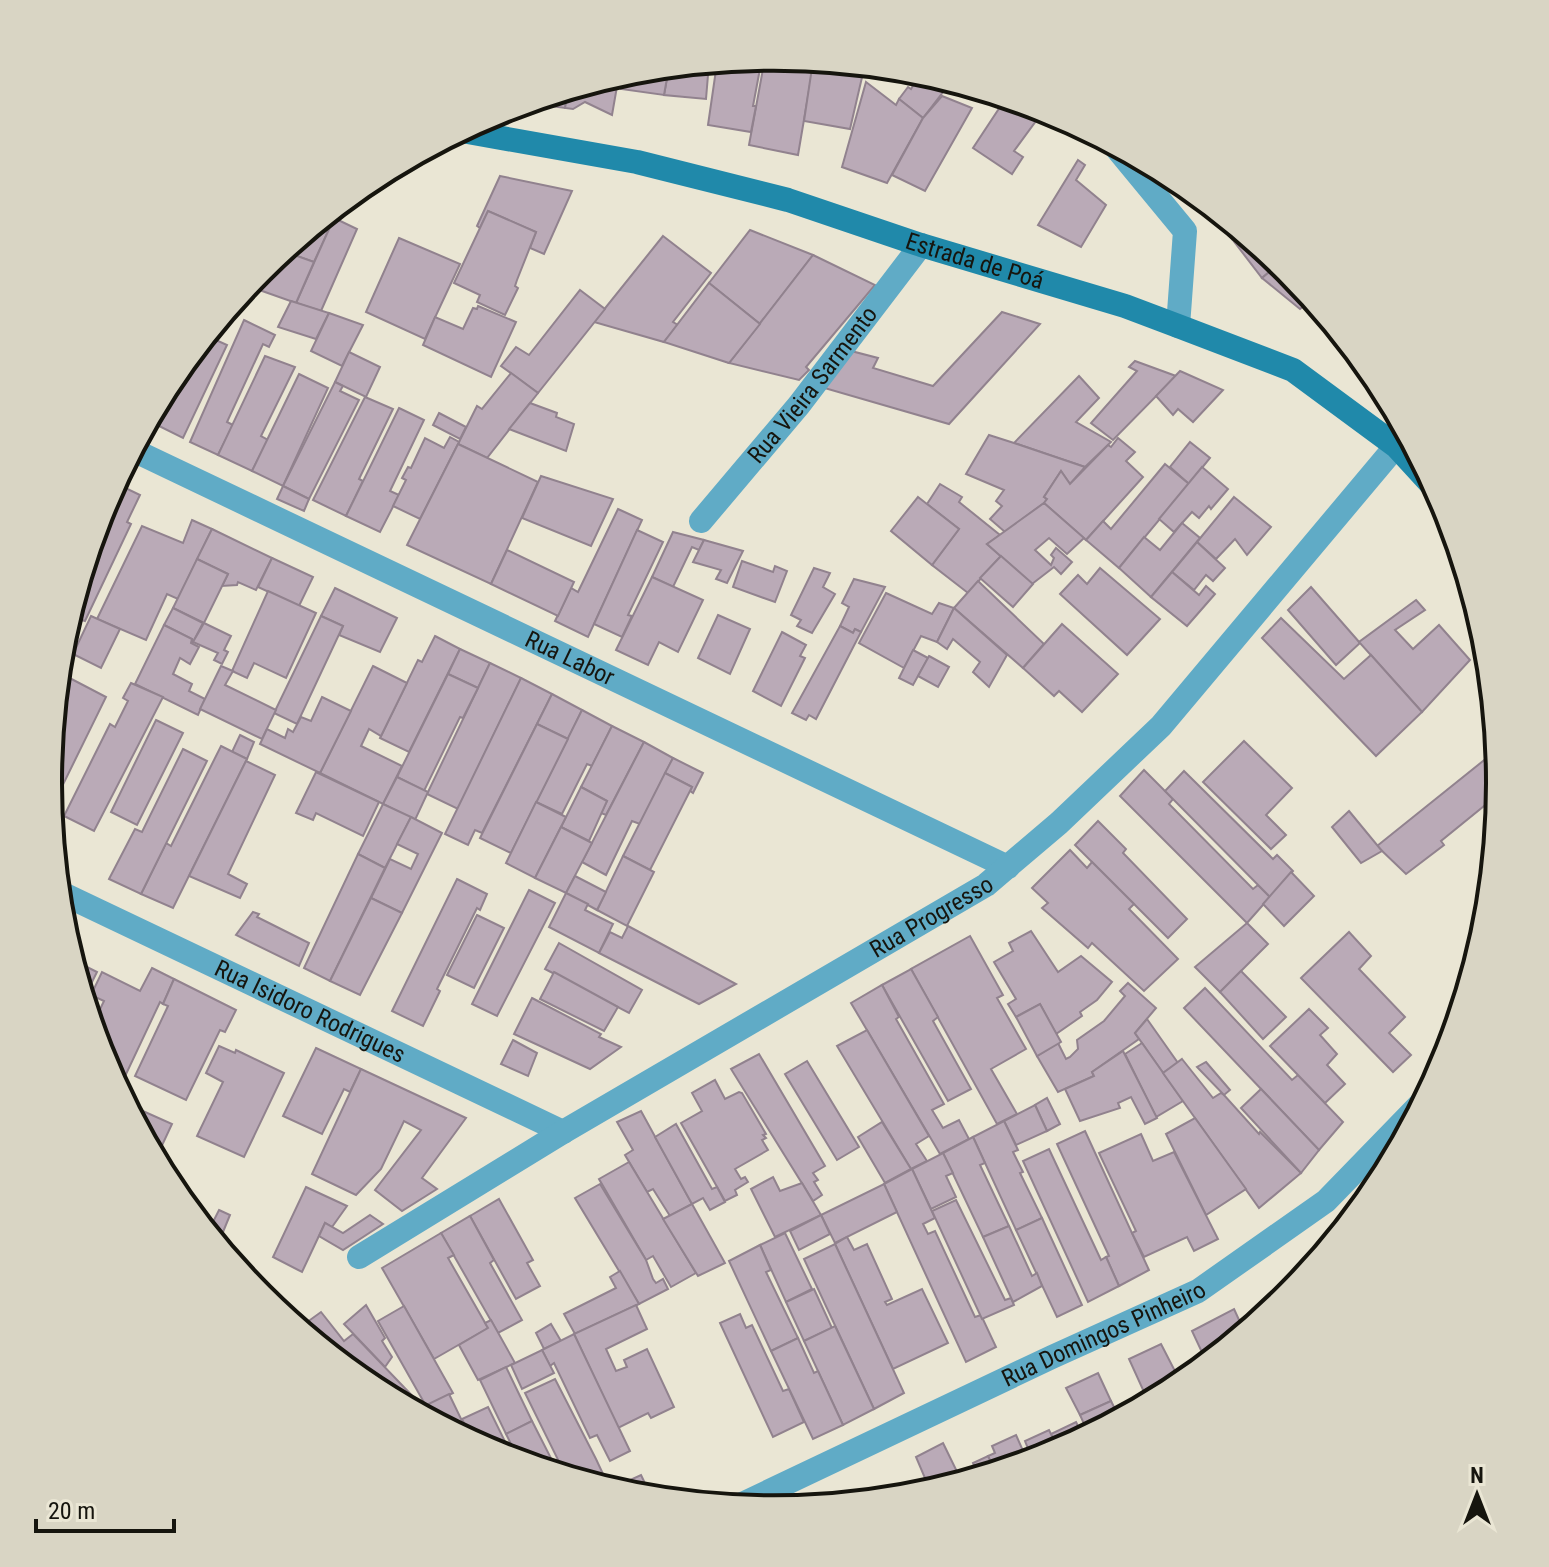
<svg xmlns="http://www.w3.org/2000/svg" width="1549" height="1567" font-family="'Roboto Condensed',sans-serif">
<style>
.building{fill:#baaab7;stroke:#91828e;stroke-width:2}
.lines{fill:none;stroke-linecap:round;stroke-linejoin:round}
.minor{stroke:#60abc6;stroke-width:24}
.secondary{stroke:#2089aa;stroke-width:24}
.labels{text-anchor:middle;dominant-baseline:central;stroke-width:6;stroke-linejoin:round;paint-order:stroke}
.street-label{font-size:24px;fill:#16150e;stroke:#eae6d4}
.rim{fill:none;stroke:#16150e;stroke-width:4}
</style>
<rect width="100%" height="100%" fill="#eae6d4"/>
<!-- building -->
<g class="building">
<polygon points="775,57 814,61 798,155 749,145 765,58"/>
<polygon points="762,58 753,106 756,106 751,132 708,125 717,63"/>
<polygon points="813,61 863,73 850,129 804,121"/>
<polygon points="709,63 706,99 664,95 669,67"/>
<polygon points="669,67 664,95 621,89 623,74"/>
<polygon points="921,72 950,83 923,118 899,99 908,87 911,89"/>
<polygon points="619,75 612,115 585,102 573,109 565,108 567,91"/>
<polygon points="866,82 896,105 899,99 923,118 887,183 842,167"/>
<polygon points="567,91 565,108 527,103"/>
<polygon points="942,96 972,108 925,191 892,175 923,118"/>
<polygon points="1006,98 1044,110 1014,151 1023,157 1012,174 973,148"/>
<polygon points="1078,160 1085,165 1076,180 1106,205 1081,247 1038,225"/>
<polygon points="500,176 572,191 544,254 530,248 536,232 488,211 480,228 477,226"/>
<polygon points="1204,201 1241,231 1232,239 1201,203"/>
<polygon points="340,205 314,262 283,251"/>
<polygon points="488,211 536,232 517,280 515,286 518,288 505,315 477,302 480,295 454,283"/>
<polygon points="334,218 357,229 321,311 296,303"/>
<polygon points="750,230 813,255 760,324 709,283"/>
<polygon points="1241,231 1280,263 1262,278 1232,239"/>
<polygon points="663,236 711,273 673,322 678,325 664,342 594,322"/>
<polygon points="399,238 460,264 425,339 366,312"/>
<polygon points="283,251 314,262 296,303 248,286 261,269 271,261 274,262"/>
<polygon points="813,255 875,285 806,367 809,370 799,380 729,363"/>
<polygon points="1280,263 1312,299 1300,309 1262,278"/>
<polygon points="709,283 760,324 729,363 664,342"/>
<polygon points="580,290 605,309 538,393 501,366 516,347 529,355"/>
<polygon points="291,301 329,313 316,339 278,327"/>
<polygon points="478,306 516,322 491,377 423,345 435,317 463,329 473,308 477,309"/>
<polygon points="1002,312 1040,324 949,424 821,387 851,351 878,358 873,368 933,386"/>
<polygon points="329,313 363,325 342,366 311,351"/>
<polygon points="244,320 275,335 269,347 263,344 227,422 233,425 218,455 190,442"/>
<polygon points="207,336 227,345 183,438 159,426 190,356"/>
<polygon points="349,352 380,367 366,397 335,382"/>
<polygon points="265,356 295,367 261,436 268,440 252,471 218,455"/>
<polygon points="1135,361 1176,376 1113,440 1091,423 1137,371 1129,367"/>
<polygon points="1180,371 1223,390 1193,422 1178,409 1173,415 1156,396"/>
<polygon points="511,373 538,393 487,458 458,444 477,406 482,409"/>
<polygon points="299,374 328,388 283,486 252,471"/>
<polygon points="1079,376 1099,398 1076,422 1111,442 1085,467 1014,443"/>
<polygon points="335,382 343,386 340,391 359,400 309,499 283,486"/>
<polygon points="166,388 174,391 159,426 148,421"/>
<polygon points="365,397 393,409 359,479 363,481 346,516 313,500"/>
<polygon points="530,403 557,413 556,417 574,424 566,451 509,429"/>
<polygon points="399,408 424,420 390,491 399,495 380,532 346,516"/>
<polygon points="439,413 466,427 460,439 433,425"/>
<polygon points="989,435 1014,443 1085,467 1070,484 1061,471 1044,497 1047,499 1044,503 1005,532 990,519 1002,506 996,501 1004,490 966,474"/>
<polygon points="450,437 459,442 458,444 420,519 393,506 406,480 402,478 408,467 411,468 425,438 444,448"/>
<polygon points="1118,438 1135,452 1126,461 1143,477 1086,540 1044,503 1047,499 1044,497 1061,471 1070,484 1108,445 1111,447"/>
<polygon points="1190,442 1210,458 1189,484 1170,467"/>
<polygon points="458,444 538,482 491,584 407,545"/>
<polygon points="1165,464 1189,484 1119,568 1086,540 1103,521 1111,529"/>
<polygon points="1202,467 1228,489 1211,509 1209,506 1199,518 1192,512 1174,532 1159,519"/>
<polygon points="541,476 613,499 591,546 522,518"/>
<polygon points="115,483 140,495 127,522 131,524 85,621 82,620 68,647 62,641 103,505"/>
<polygon points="940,484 962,497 959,502 1000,535 987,544 1001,556 968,593 932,565 959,529 927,504"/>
<polygon points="283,486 309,499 304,511 277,499"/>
<polygon points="918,497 959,529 932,565 891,531"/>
<polygon points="1234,497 1271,527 1247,555 1235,539 1216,559 1197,542"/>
<polygon points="1044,503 1084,538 1067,554 1049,538 1035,550 1051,565 1054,558 1051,555 1056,548 1072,562 1061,574 1054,567 1032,584 987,544"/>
<polygon points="618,509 642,520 588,637 555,621 571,588 578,592"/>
<polygon points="192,520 212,529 178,599 167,594 146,640 97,619 142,526 183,543"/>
<polygon points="1182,523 1200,538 1151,597 1119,568 1144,537 1160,550"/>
<polygon points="212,529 272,558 256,590 238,582 237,585 222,586 228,574 197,559"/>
<polygon points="637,530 663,542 628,615 632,616 622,637 594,624"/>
<polygon points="673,532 704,540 699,550 692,547 673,587 652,577"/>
<polygon points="704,540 743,551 727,583 716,579 721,570 693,562"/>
<polygon points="1197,542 1225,568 1213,581 1206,575 1194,590 1172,572"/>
<polygon points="507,550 574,582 558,616 491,584"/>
<polygon points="1001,556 1033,584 1013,607 980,578"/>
<polygon points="272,558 313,577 299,606 258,587"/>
<polygon points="197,559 228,574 204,623 173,608"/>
<polygon points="742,561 773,572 775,566 787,571 775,602 733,587"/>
<polygon points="814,568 830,573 823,587 835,594 812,633 797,626 801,620 791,615"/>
<polygon points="1100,568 1160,619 1127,655 1060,594 1078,575 1087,584"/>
<polygon points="1172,572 1199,595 1206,586 1215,594 1187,626 1151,597"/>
<polygon points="652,577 703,600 678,652 659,642 648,665 616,650"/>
<polygon points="854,579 885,587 861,632 855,629 853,633 840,626 849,607 842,603"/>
<polygon points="978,581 1044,644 1023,668 954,608"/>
<polygon points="1311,587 1360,643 1336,665 1288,610"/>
<polygon points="335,588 397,618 380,652 339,635 343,626 321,616"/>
<polygon points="268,591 316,613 286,678 254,663 247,678 232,671"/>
<polygon points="886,593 932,614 939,603 954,608 937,642 921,636 904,668 859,643"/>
<polygon points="1416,600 1425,610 1395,630 1413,649 1439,625 1470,660 1422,712 1359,642"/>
<polygon points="173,608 203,623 192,644 192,639 164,625"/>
<polygon points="954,608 1007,655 989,687 973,672 980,662 953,639 947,649 937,642"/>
<polygon points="718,615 750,629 730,674 698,658"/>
<polygon points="91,616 120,629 101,668 73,654"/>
<polygon points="321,616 343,626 297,724 274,713"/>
<polygon points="1281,618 1344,679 1371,655 1422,712 1376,756 1262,638"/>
<polygon points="204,623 231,636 224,650 228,652 222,664 214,660 218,653 193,642"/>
<polygon points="1062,624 1118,674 1082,712 1059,691 1054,696 1023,668"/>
<polygon points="164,625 192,639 191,643 199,647 190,664 180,658 173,674 192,684 189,691 205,699 198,715 135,684"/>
<polygon points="840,626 853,633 855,629 861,632 816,719 809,715 806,720 792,713"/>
<polygon points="782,632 806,645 800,656 805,658 781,706 753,691"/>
<polygon points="435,636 460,649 409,752 380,738 418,660 422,662"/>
<polygon points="460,649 490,663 478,688 448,674"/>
<polygon points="913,650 928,658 913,685 899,678"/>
<polygon points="929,656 949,667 938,687 918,676"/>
<polygon points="490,663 521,678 458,809 427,794"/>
<polygon points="221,666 233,671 225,685 276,710 262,739 200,709"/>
<polygon points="373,666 407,683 381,736 369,729 361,746 402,766 383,804 320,773"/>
<polygon points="60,673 106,697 51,809 48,783"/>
<polygon points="448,674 478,688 463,718 460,717 424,791 397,777"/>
<polygon points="521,678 552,694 482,833 475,830 468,845 445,834"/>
<polygon points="131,683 163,697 94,831 64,816 110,724 115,727 128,701 123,698"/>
<polygon points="552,694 582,710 568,739 537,724"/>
<polygon points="322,697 351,711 320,773 260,744 267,729 285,738 288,729 293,732 301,717 311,721"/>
<polygon points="582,710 612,726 592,766 587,764 562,814 536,802"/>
<polygon points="156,720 183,733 137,825 111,812"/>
<polygon points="537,724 568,739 511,853 480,838"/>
<polygon points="612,726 644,742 606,815 601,813 607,801 581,787"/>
<polygon points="240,735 254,742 247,759 232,752"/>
<polygon points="1244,741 1292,788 1266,815 1286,835 1271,849 1203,782"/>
<polygon points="644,742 673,758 640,824 632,821 606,875 582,862"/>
<polygon points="221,746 247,759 173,908 141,894 166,843 171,846"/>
<polygon points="183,749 207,761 141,894 109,879 135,829 142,832"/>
<polygon points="1498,749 1500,793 1441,841 1444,845 1406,874 1377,846"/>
<polygon points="673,758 703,773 693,793 690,791 692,787 665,773"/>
<polygon points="246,761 275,775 228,874 247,884 240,898 189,876"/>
<polygon points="1144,770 1173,799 1169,804 1253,889 1258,885 1270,897 1247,923 1120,796"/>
<polygon points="1184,771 1273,859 1277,855 1293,871 1270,897 1165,791"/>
<polygon points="316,772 379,802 363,836 316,813 313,820 296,813"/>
<polygon points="665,773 692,787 650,870 623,856"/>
<polygon points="397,777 428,792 415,820 383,804"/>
<polygon points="581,787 607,801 589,841 561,827"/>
<polygon points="536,802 566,817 535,878 506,863"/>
<polygon points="383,804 411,817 385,868 358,854"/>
<polygon points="1349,811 1382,851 1361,863 1332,827"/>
<polygon points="411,817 442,833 402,913 371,898 390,859 411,869 418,854 397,844"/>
<polygon points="1098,821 1126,849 1123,853 1187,919 1168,938 1075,845"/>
<polygon points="561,827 592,843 566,893 535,878"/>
<polygon points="1070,850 1087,868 1092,862 1134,904 1129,909 1178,959 1144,991 1092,943 1088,948 1042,908 1048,903 1032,888"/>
<polygon points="358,854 385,868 330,981 304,968"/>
<polygon points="623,856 654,872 627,926 597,910"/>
<polygon points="1291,872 1314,896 1284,926 1263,904"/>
<polygon points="575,876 606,892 597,910 566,893"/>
<polygon points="457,879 487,894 480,910 477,908 437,989 440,991 423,1026 392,1011"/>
<polygon points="529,890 555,903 497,1016 472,1004"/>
<polygon points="566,893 588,904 585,910 613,924 599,953 549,927"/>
<polygon points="371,898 402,913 360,995 330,981"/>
<polygon points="253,912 259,914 257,917 309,943 299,966 236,935"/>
<polygon points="477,915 504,928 474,988 447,975"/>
<polygon points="1247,923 1268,944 1220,992 1195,967"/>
<polygon points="628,926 736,984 699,1004 599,953 610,932 622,938"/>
<polygon points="1031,931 1058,972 1081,956 1112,982 1097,1000 1080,1012 1082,1016 1056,1034 1040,1004 1016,1017 1008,1004 1016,999 994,962 1013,951 1009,943"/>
<polygon points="1349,932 1371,956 1359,969 1405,1017 1389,1033 1411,1055 1393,1072 1301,978"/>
<polygon points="970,936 1003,995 997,998 1026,1049 991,1069 1017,1114 997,1124 911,969"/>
<polygon points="559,943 642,990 629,1013 545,969"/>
<polygon points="70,953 79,957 77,962 97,972 84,998"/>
<polygon points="152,968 174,979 163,1004 160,1002 120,1087 116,1085 103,1061 92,1026 104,1001 91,995 102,972 140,991"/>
<polygon points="911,969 938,1017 933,1021 971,1089 948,1101 882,985"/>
<polygon points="1241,971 1286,1017 1263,1039 1220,992"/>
<polygon points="554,972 618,1007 604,1031 540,999"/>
<polygon points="174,979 236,1010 225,1032 220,1030 186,1100 135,1076 168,1006 163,1004"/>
<polygon points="1128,983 1156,1008 1135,1033 1139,1039 1092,1072 1094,1076 1058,1092 1037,1056 1058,1043 1066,1059 1070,1057 1078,1049 1077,1040 1104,1021 1125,996 1120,991"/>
<polygon points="882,985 899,1017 896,1019 944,1104 932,1110 943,1128 959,1120 969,1139 940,1154 851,1003"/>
<polygon points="1205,988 1292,1080 1298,1075 1343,1122 1319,1150 1184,1008"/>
<polygon points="532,998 601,1034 599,1037 621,1047 590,1069 514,1034"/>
<polygon points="1040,1004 1061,1042 1037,1056 1016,1017"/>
<polygon points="1309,1009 1328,1028 1320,1035 1337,1054 1327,1065 1345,1084 1325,1103 1270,1046"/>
<polygon points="1147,1019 1178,1063 1163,1073 1135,1033"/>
<polygon points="867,1030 929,1136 916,1144 927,1161 911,1169 837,1046"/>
<polygon points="513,1040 537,1053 528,1076 501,1064"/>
<polygon points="1142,1043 1183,1101 1156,1117 1125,1054"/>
<polygon points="219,1046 235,1053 236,1050 284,1073 244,1157 197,1136 223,1082 206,1073"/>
<polygon points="316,1048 361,1069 350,1092 344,1089 322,1134 283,1116"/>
<polygon points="1123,1051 1157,1118 1145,1124 1131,1097 1118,1103 1120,1108 1080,1121 1065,1089 1094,1076 1092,1072"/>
<polygon points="759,1054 825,1166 813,1173 818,1180 814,1182 822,1195 813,1201 731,1069"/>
<polygon points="1182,1059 1213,1098 1221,1093 1224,1095 1259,1134 1260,1132 1301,1173 1259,1208 1163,1073"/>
<polygon points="807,1061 859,1147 837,1160 785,1074"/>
<polygon points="1206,1062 1230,1090 1224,1095 1197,1067"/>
<polygon points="361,1069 466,1118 422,1178 437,1189 402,1211 375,1190 421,1130 404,1121 381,1169 356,1195 312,1174"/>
<polygon points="715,1080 725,1099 739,1092 742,1093 766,1134 763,1135 766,1138 762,1140 768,1150 735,1169 741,1179 745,1177 748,1182 735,1190 737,1195 725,1201 681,1123 702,1111 692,1093"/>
<polygon points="1261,1089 1319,1150 1301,1173 1241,1108"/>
<polygon points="1047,1098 1060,1124 1047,1131 1035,1105"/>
<polygon points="125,1103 172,1124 157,1156 165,1160 161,1169"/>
<polygon points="1035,1105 1047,1131 1016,1145 1004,1121"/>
<polygon points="641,1111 692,1204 670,1216 653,1189 647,1192 625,1155 633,1150 617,1122"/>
<polygon points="1195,1118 1246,1189 1206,1215 1166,1134"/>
<polygon points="1004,1121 1018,1150 1013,1152 1023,1172 1020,1173 1042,1218 1016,1230 973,1137"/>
<polygon points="882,1122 911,1169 885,1183 858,1137"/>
<polygon points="676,1124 712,1189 717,1187 725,1202 710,1210 703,1198 692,1204 655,1137"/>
<polygon points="1085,1131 1149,1270 1119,1286 1106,1257 1109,1256 1057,1144"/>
<polygon points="1141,1134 1153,1161 1174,1152 1218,1239 1194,1251 1187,1237 1144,1257 1132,1233 1136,1231 1099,1153"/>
<polygon points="973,1137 985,1163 980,1165 1009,1226 983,1237 943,1153"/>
<polygon points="1049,1149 1101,1260 1106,1257 1119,1286 1088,1302 1023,1161"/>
<polygon points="943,1153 953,1173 946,1176 956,1197 931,1209 912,1169"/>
<polygon points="629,1162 696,1273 671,1287 653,1256 646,1260 599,1179"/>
<polygon points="912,1169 935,1218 923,1224 928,1234 935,1231 975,1317 981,1315 996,1347 966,1362 884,1184"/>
<polygon points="773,1177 780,1191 802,1183 821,1215 775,1237 751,1189"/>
<polygon points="600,1184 646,1260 653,1279 656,1283 663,1279 668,1289 639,1304 575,1198"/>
<polygon points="884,1184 897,1212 835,1243 821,1215"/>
<polygon points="306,1187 347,1206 332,1227 325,1223 302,1272 273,1257"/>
<polygon points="499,1199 533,1260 527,1263 540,1286 516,1299 470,1216"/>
<polygon points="956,1200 1005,1300 1011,1298 1014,1305 982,1319 932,1211"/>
<polygon points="692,1204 725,1263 698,1276 663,1219"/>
<polygon points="219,1210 230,1215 223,1232 211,1226"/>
<polygon points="370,1215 383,1224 343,1250 319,1236 325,1223 343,1233"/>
<polygon points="821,1215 830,1234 799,1250 790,1231"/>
<polygon points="470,1216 494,1260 490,1263 522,1320 498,1333 441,1233"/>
<polygon points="1042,1218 1082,1305 1057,1317 1016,1230"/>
<polygon points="1009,1226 1032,1276 1037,1273 1042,1286 1013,1302 983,1237"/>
<polygon points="441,1233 454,1255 448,1258 488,1328 434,1359 382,1268"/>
<polygon points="785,1233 812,1289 786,1302 760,1245"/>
<polygon points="847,1237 854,1250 867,1244 892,1299 885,1302 887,1305 922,1289 948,1343 893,1369 835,1244"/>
<polygon points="835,1244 904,1393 874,1409 804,1259"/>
<polygon points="760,1245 771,1270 766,1272 798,1338 771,1351 729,1261"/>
<polygon points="620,1271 639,1304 575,1334 564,1314 616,1288 610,1277"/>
<polygon points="814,1289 832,1328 804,1341 786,1302"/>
<polygon points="366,1305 385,1338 382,1341 392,1357 385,1367 344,1324"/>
<polygon points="636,1305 647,1329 606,1349 616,1371 627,1367 624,1360 647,1349 674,1407 651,1418 648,1413 618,1428 574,1334"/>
<polygon points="404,1306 453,1393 426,1406 378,1321"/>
<polygon points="1234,1309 1245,1333 1207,1363 1192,1331"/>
<polygon points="321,1312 344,1341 353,1334 423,1407 414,1411 371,1387 299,1328"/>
<polygon points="740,1314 746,1328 752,1325 783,1391 789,1389 804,1422 773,1437 720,1323"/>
<polygon points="491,1320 515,1363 478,1380 459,1345 488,1328 485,1323"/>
<polygon points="551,1324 561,1341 544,1349 536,1333"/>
<polygon points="835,1326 874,1409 843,1425 804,1341"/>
<polygon points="574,1334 630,1451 610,1461 597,1435 590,1438 554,1363 550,1366 542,1350"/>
<polygon points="798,1338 814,1373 818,1371 843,1425 813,1439 771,1351"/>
<polygon points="1161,1344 1178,1377 1144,1392 1129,1359"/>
<polygon points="542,1350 554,1373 522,1389 511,1365"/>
<polygon points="506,1367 532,1421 506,1434 480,1380"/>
<polygon points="1098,1373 1111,1401 1080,1415 1066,1388"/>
<polygon points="555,1379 596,1459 610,1489 566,1476 525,1393"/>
<polygon points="449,1394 464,1425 451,1431 414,1411"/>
<polygon points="1111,1401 1120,1419 1089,1435 1080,1415"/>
<polygon points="488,1407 514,1460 496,1455 473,1442 462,1419"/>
<polygon points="532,1421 559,1474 520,1462 506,1434"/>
<polygon points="1076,1422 1084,1438 1059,1451 1051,1434"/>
<polygon points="1049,1430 1059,1451 1033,1461 1025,1441"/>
<polygon points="1016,1435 1028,1462 995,1472 988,1456 995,1453 992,1446"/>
<polygon points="943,1443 962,1482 933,1491 930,1490 916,1457"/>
<polygon points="988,1456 995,1472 979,1477 973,1463"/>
<polygon points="641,1475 652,1498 632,1496 610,1489"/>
</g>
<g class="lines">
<!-- minor -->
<g class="minor">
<polyline points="1114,145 1185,231 1178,326"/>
<path id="s1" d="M133 450 1008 867"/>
<path id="s2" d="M701 521 799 405 921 245"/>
<path id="s3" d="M59 892 563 1132"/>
<path id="s4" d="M359 1257 563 1132 986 885 1059 823 1161 726 1396 446"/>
<path id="s5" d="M738 1506 1052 1357 1198 1291 1326 1201 1426 1098"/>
</g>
<!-- secondary -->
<path class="secondary" id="s6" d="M462 131 637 162 788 200 921 245 1125 306 1178 326 1293 370 1396 446 1440 494"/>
</g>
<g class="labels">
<!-- street labels -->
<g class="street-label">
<text stroke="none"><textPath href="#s6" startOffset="530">Estrada de Poá</textPath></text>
<text stroke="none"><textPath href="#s2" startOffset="176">Rua Vieira Sarmento</textPath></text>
<text stroke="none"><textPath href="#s1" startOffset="484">Rua Labor</textPath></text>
<text stroke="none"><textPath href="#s4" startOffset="666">Rua Progresso</textPath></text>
<text stroke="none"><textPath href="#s3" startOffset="278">Rua Isidoro Rodrigues</textPath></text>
<text stroke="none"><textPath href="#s5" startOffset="404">Rua Domingos Pinheiro</textPath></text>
</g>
</g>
<!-- crop -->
<path d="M0 0H1549V1567H0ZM62 783a712 712 0 1 1 1424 0a712 712 0 1 1-1424 0Z" fill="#d9d5c4" fill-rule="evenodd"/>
<path class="rim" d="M62 783a712 712 0 1 1 1424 0a712 712 0 1 1-1424 0Z"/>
<!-- north arrow -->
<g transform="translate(1477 1495)" stroke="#eae6d4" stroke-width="6" paint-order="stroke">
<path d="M0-6L14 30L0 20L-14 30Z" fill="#16150e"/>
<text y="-12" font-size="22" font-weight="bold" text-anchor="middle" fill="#16150e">N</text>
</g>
<!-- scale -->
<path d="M36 1519v12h138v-12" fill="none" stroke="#16150e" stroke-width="4"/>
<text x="48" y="1519" font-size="24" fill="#16150e" stroke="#eae6d4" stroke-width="6" paint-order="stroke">20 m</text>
</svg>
